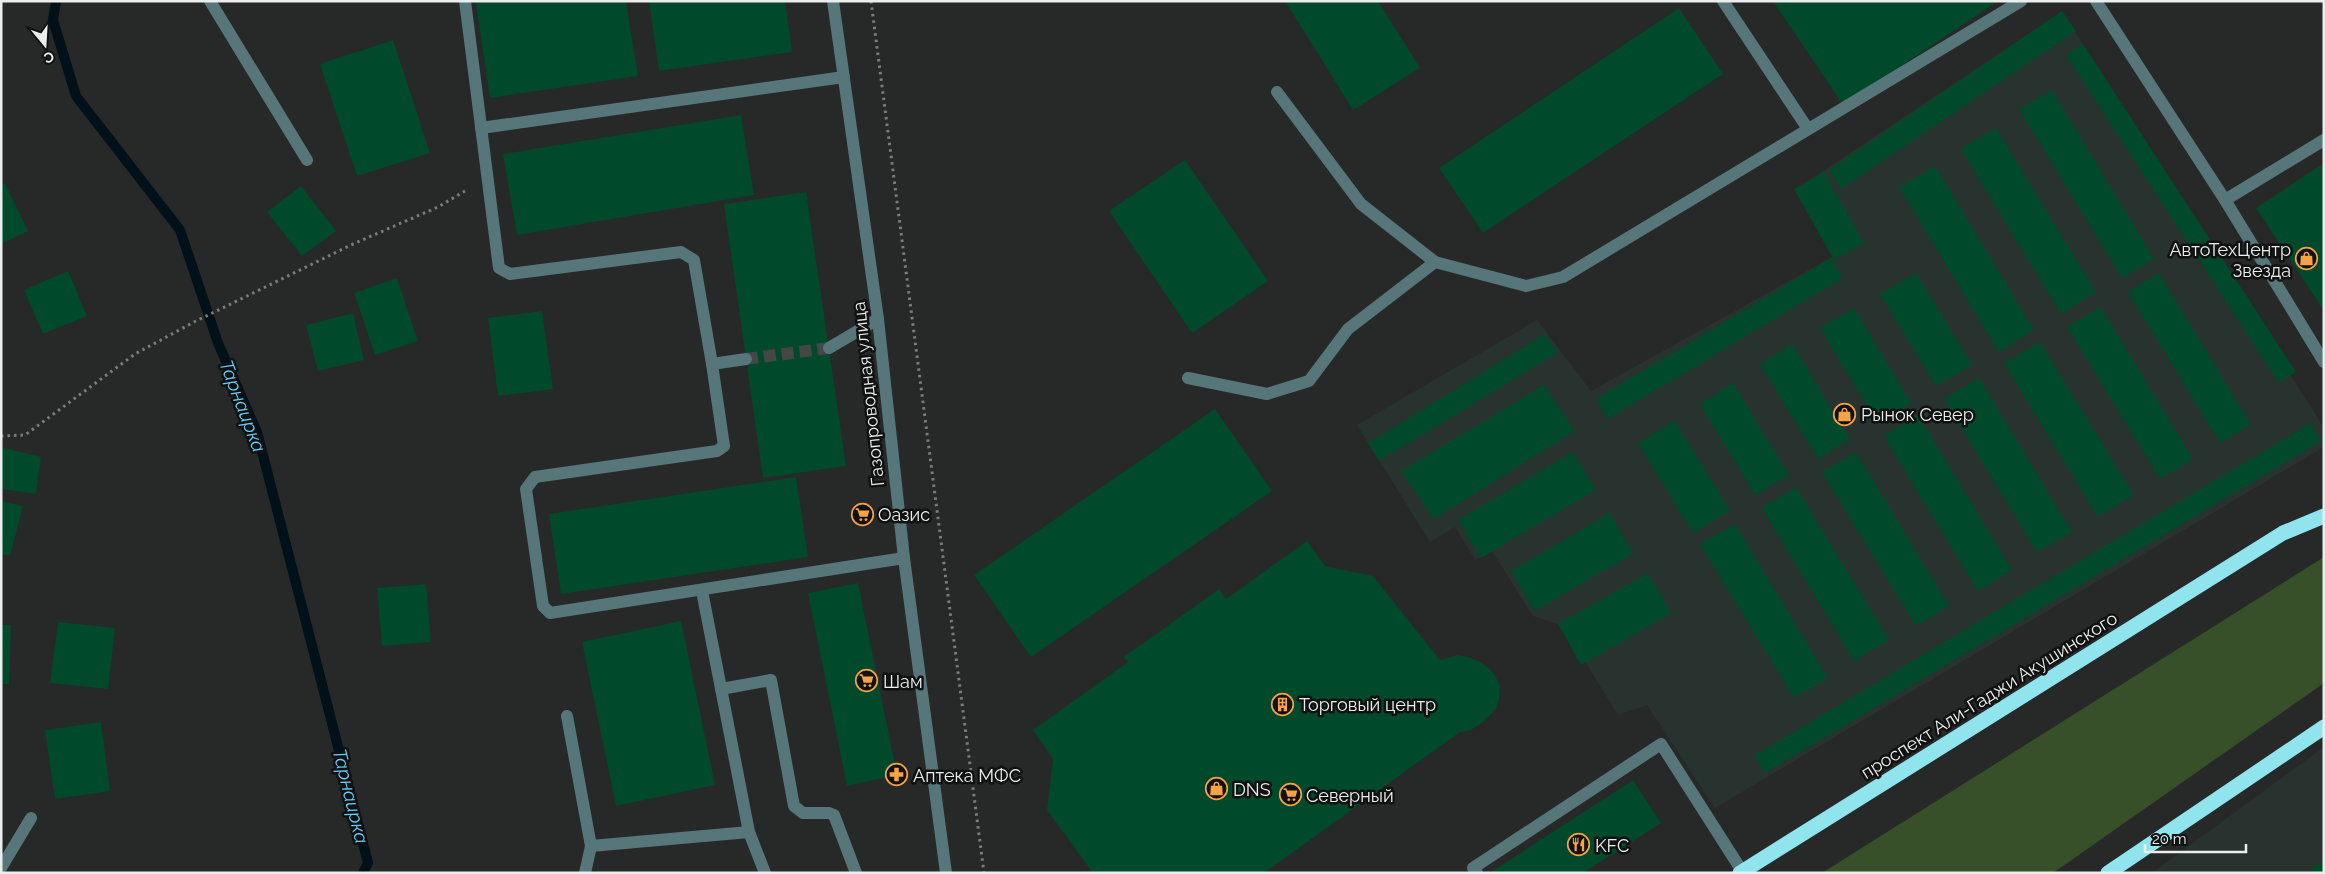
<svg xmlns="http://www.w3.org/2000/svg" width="2325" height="874" font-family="Raleway,sans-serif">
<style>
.built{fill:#283330}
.green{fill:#38502a}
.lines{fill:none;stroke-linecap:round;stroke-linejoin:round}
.stream{stroke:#00111a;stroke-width:10}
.building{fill:#00492b}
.minor-tunnel{stroke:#444746;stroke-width:12;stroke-dasharray:12 6;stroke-linecap:butt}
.path{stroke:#7a7d7c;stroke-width:3;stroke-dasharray:2.5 4;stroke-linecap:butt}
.minor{stroke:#56767a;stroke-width:12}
.highway{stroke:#90e4ee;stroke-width:15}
.labels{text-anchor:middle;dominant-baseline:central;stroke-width:5;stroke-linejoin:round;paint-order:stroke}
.poi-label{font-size:18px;fill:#eceeee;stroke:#101111;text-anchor:start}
.street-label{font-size:18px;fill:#eceeee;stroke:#101111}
.water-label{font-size:19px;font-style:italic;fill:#68cefa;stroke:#101111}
</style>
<rect width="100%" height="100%" fill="#262928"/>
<!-- built -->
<g class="built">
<polygon points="2062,11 2324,428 2324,447 1715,808 1647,705 1618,715 1563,626 1533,616 1492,551 1475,560 1455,527 1430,542 1357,425 1537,320 1591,391 1832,257 1795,190"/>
<polygon points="2324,747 2324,873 2152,873"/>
</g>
<!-- green -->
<polygon class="green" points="2324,557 2324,683 2053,873 1822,873"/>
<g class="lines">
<!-- stream -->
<polyline class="stream" points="56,1 53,20 76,96 180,230 218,343 257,432 368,863 363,873"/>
</g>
<!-- building -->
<g class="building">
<polygon points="489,1 626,1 638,76 490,98 476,3"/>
<polygon points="649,1 785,1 792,52 659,71"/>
<polygon points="1285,1 1378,1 1420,68 1353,110"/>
<polygon points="1773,1 1998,1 1843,105"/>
<polygon points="1679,8 1723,74 1483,233 1439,168"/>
<polygon points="2062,11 2076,31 1841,189 1829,170"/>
<polygon points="393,40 430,153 357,176 320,64"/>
<polygon points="2083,44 2296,372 2279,383 2066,55"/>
<polygon points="2052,90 2154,259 2122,278 2019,109"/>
<polygon points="741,115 754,195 517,235 503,154"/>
<polygon points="1996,128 2096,292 2061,314 1961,149"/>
<polygon points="1185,160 1268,281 1192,333 1109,211"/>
<polygon points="2324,163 2324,311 2256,208"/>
<polygon points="1935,166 2034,330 1999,352 1899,187"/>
<polygon points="1824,172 1864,243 1834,260 1794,189"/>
<polygon points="5,183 28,231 1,244 1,185"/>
<polygon points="301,186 336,231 302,256 267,212"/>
<polygon points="806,192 846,466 763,478 724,204"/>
<polygon points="1831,258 1843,278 1608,419 1596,399"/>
<polygon points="68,271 87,316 43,334 24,290"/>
<polygon points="1916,273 1972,365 1936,386 1880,294"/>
<polygon points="2159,273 2251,425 2220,443 2128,292"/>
<polygon points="397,278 418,341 375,355 354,293"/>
<polygon points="2101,307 2193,459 2160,479 2067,327"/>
<polygon points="1854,308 1911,403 1878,424 1820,328"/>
<polygon points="542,311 553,389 498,396 488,318"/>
<polygon points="353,313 364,360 318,371 306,325"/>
<polygon points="1545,334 1557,353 1379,461 1368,443"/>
<polygon points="2040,342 2134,495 2098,517 2004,363"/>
<polygon points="1792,344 1850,439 1818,459 1760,364"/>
<polygon points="1979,378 2072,532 2037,552 1944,399"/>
<polygon points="1733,383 1789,475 1755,495 1700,404"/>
<polygon points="1544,385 1575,431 1434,519 1401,471"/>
<polygon points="1215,409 1272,491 1031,657 974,575"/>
<polygon points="1918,415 2012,570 1978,591 1884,436"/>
<polygon points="1675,421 1730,511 1693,533 1638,443"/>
<polygon points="2311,423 2321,441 1765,773 1754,756"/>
<polygon points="1,447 41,457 36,494 1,489"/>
<polygon points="1573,452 1596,490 1481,558 1458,520"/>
<polygon points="1856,452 1949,606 1916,626 1822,472"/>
<polygon points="796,477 808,557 561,594 549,514"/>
<polygon points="1796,487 1889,640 1854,661 1762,508"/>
<polygon points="1,501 23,506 10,556 1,554"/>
<polygon points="1610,513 1633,554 1534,611 1511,571"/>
<polygon points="1735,524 1828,678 1794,698 1700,544"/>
<polygon points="1307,541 1325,566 1373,576 1440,660 1457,655 1468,657 1480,662 1490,669 1496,677 1500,687 1499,699 1496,709 1482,723 1471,730 1460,732 1264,873 1093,873 1047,810 1053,759 1033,730 1128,662 1124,657 1219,589 1226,599"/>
<polygon points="1648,573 1671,613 1581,665 1558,624"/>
<polygon points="858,583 897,775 847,786 808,593"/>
<polygon points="426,584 431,642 382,646 377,588"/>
<polygon points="681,621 715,785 616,806 582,642"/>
<polygon points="58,622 115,628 108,689 50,683"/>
<polygon points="1,625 11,625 9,684 1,684"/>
<polygon points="101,722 110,791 55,799 45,730"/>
<polygon points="1633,780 1661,823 1583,873 1494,873 1493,871"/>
<polygon points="2324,860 2324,873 2306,873"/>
</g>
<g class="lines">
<!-- minor-tunnel -->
<polyline class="minor-tunnel" points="746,359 829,348"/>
<!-- path -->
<g class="path">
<polyline points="871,1 984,873"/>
<polyline points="1,436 25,435 135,354 194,322 353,244 438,207 465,191"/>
</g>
<!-- minor -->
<g class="minor">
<polyline points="210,1 307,160"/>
<polyline points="465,1 499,268 510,274 681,252 694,260 712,364 746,359"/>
<polyline points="833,1 878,319 904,558 946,873"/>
<polyline points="1723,1 1808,129"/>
<polyline points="2096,1 2225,200 2324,362"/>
<polyline points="1277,92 1361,204 1435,262 1526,286 1563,277 2021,1"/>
<polyline points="481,128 844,77"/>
<polyline points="2225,200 2324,140"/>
<polyline points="829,348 878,319"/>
<polyline points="712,364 724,446 717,451 535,477 526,489 543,606 550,613 904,558"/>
<polyline points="1188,378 1267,394 1309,381 1348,329 1435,262"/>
<polyline points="702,591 749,832 765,873"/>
<polyline points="721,689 771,680 794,806 803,813 829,813 834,815 856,873"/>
<polyline points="567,716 591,846 749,832"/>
<polyline points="1,868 31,818"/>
<polyline points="585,873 591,846"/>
<polyline points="1477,873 1473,868 1661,744 1742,871"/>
</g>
<!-- highway -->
<g class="highway">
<polyline points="1740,873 2283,533 2324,516"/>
<polyline points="2108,873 2324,727"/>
</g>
</g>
<!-- icons -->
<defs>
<symbol id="shop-ring" viewBox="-11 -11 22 22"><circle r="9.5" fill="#101111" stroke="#f6a247" stroke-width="1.5"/><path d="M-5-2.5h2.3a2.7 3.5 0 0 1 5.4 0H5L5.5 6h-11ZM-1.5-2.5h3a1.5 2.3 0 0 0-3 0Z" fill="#f6a247"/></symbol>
<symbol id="supermarket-ring" viewBox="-11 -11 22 22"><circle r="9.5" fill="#101111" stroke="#f6a247" stroke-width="1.5"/><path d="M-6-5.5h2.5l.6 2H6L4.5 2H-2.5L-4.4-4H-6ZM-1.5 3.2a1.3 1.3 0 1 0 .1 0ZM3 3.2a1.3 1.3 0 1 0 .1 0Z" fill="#f6a247"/></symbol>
<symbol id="building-ring" viewBox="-11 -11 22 22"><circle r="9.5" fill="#101111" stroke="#f6a247" stroke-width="1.5"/><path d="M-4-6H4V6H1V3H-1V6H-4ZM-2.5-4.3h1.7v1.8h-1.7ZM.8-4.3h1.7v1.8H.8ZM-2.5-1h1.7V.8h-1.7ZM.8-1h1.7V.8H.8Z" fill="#f6a247"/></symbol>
<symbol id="pharmacy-ring" viewBox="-11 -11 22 22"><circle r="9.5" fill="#101111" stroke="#f6a247" stroke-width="1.5"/><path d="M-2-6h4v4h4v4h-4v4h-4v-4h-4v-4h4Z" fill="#f6a247"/></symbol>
<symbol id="restaurant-ring" viewBox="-11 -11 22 22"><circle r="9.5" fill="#101111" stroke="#f6a247" stroke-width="1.5"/><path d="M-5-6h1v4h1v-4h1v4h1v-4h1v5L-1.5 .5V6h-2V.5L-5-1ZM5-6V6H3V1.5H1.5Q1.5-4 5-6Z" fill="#f6a247"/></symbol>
</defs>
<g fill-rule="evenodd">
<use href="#shop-ring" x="2294" y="246" width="25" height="25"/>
<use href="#shop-ring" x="1832" y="402" width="25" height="25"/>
<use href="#supermarket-ring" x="850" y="502" width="25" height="25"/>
<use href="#supermarket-ring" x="854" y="668" width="25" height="25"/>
<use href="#building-ring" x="1270" y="692" width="25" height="25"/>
<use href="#pharmacy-ring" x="884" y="762" width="25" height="25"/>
<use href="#shop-ring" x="1204" y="776" width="25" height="25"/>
<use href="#supermarket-ring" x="1278" y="782" width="25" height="25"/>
<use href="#restaurant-ring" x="1566" y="832" width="25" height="25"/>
</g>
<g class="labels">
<!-- poi labels -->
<g class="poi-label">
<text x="2291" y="249" text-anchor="end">АвтоТехЦентр<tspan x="2291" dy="21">Звезда</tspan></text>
<text x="1861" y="414">Рынок Север</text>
<text x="878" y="514">Оазис</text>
<text x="883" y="681">Шам</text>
<text x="1299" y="704">Торговый центр</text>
<text x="913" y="775">Аптека МФС</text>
<text x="1233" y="789">DNS</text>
<text x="1306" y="795">Северный</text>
<text x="1595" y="845">KFC</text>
</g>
<!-- street labels -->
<g class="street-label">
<text transform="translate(868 394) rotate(-96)">Газопроводная улица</text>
<text transform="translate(1989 695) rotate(-32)">проспект Али-Гаджи Акушинского</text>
</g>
<!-- water labels -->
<g class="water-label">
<text transform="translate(243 406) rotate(69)">Тарнаирка</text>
<text transform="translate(351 796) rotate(76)">Тарнаирка</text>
</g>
</g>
<!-- border -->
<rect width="2325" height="874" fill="none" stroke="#eceeee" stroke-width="5"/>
<!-- north arrow -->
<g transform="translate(45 45) rotate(162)" stroke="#101111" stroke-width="4" paint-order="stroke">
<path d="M0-4L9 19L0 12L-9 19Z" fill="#eceeee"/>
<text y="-8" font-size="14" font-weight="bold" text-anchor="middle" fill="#eceeee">С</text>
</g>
<!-- scale -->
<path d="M2145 844v8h101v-8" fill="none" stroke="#eceeee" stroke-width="2.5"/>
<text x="2152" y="844" font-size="15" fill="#eceeee" stroke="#101111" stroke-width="4" paint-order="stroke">20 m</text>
</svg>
